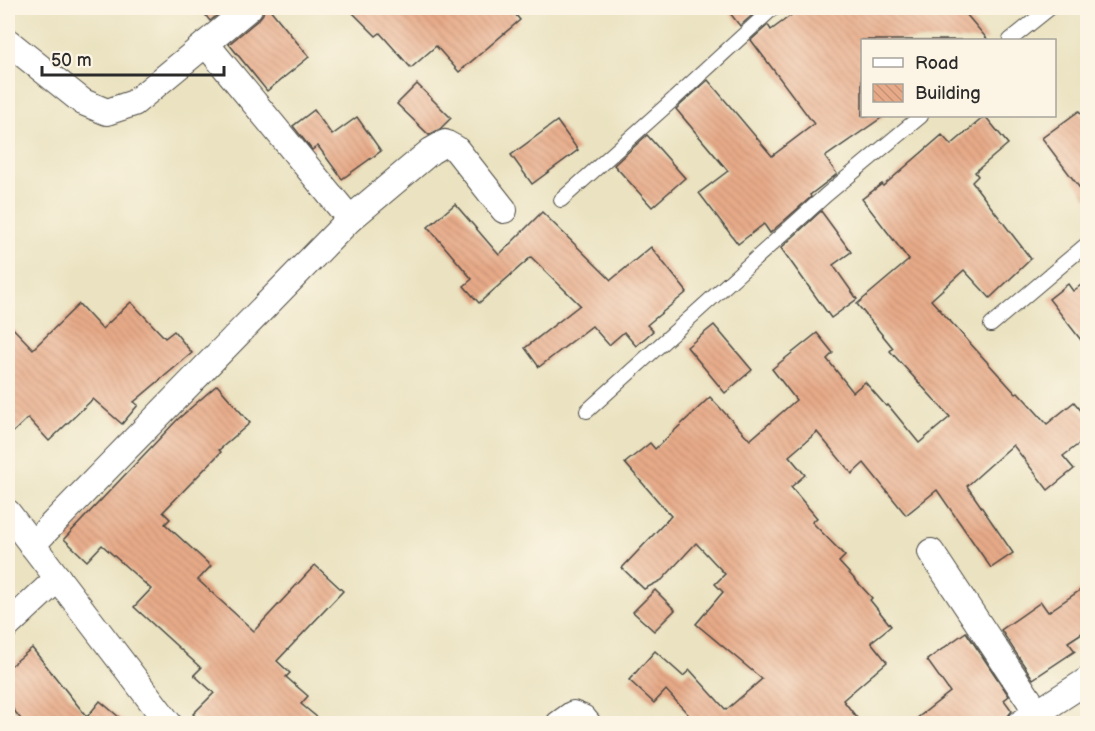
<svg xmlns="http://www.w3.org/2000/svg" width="1095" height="731" font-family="'Balsamiq Sans',sans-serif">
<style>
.building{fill:url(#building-back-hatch)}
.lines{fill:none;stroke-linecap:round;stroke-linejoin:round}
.lane-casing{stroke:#484641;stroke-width:16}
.street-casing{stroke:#484641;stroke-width:28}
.lane{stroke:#fff;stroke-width:14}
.street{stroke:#fff;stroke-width:26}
</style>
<defs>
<pattern id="building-back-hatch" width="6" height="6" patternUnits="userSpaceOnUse" patternTransform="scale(1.5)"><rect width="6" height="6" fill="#e7aa88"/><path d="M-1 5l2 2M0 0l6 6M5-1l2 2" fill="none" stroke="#c69276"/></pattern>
</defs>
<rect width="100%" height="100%" fill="#fcf5e5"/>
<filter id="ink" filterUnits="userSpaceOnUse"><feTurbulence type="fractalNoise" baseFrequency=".0167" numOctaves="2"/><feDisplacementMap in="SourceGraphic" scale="12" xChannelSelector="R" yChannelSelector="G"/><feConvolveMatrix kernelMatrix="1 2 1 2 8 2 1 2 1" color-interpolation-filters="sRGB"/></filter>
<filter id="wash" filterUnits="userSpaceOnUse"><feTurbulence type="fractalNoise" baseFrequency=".008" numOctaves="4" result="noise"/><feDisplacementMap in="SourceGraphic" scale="24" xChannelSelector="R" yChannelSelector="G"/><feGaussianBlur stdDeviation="1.35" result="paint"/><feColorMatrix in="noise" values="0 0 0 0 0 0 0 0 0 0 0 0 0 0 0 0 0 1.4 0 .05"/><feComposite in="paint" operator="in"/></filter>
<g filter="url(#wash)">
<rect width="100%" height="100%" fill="#eae2c0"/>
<g id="blocks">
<!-- building -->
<g class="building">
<polygon points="200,8 226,8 210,21"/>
<polygon points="264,8 269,8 309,57 267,91 229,44 259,19 263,14"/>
<polygon points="348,8 510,8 520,20 459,72 436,46 411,68 380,33 376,36"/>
<polygon points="726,8 754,8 757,11 740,26"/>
<polygon points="801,8 961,8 988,40 862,40 862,116 884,116 825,157 837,174 810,195 811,197 770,233 764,224 738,244 699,193 728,171 676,109 708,80 772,156 814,124 751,40 768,25 771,30"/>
<polygon points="417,84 451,118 440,129 429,135 397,104"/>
<polygon points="314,110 332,135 357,117 381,151 342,179 318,146 312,150 293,126"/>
<polygon points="1079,111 1088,122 1088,199 1042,138"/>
<polygon points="985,116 1008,144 975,172 978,176 972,182 1031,259 990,298 964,270 931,300 1016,394 1018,392 1047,424 1074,402 1088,419 1088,437 1063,456 1074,469 1048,490 1013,445 967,486 1013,553 991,568 937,490 906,515 864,463 852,474 817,432 789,456 805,475 791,487 817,518 812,522 845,556 839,562 872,598 870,600 891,626 871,642 887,662 843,700 861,723 696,723 666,690 654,703 629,680 655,651 683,676 690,670 726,710 762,679 696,624 723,592 715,584 725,574 696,543 662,580 644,589 622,568 671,516 625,463 650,443 655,449 710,397 750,440 796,400 772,369 817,333 833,353 827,359 853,392 865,382 886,406 888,405 919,443 950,417 890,351 893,348 857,304 909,260 862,199 882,184 883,186 942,135 951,145"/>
<polygon points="557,121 578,150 532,184 511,155"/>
<polygon points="647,135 685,178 652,207 614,165"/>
<polygon points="455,204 499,255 542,212 611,280 651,247 687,292 647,325 653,331 636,346 624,332 609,345 592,326 539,367 525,348 580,305 531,257 479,303 464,286 472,279 428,227"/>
<polygon points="821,211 851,252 833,265 857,299 831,318 781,248"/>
<polygon points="1088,280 1088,349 1049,299 1068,284 1073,291"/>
<polygon points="131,302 165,338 174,331 192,353 134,402 138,405 122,424 93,399 49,441 28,418 8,437 8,323 33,349 79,304 102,329"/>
<polygon points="714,325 752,370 725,393 687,347"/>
<polygon points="217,385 250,423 219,450 221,452 163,512 170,519 165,524 211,566 198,580 254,631 315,565 343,591 277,661 290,673 286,677 308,696 301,704 324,723 202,723 193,714 214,693 194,675 201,668 134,607 151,589 102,545 87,561 64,539 178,419"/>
<polygon points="1088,585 1088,629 1068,642 1075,651 1033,679 1001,630 1041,602 1048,612"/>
<polygon points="655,590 675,610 654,631 633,612"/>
<polygon points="966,632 1009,696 1004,700 1012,711 1007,717 1005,723 911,723 950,692 927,660"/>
<polygon points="32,648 87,717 100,701 126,723 24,723 8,703 8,668"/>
</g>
</g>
</g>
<g filter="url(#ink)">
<use href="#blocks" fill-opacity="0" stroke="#484641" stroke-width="1.5"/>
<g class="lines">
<defs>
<g id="lane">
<polyline points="1010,40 1050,8"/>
<polyline points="561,200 675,98 773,8"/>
<polyline points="991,325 1088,243"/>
<polyline points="587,411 826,195 921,116"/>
</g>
<g id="street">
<polyline points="8,42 83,102 107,112 134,103 249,8"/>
<polyline points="206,44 350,219"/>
<polyline points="8,513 169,724"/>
<polyline points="32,545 350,219 431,151 445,143 456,149 504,210"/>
<polyline points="931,552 1045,724"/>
<polyline points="8,625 58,578"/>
<polyline points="559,724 573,714 583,718 588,724"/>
<polyline points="1020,724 1088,680"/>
</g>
</defs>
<!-- lane casing -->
<use href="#lane" class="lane-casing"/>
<!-- street casing -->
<use href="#street" class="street-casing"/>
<!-- lane -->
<use href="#lane" class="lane"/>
<!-- street -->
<use href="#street" class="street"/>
</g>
</g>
<!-- margin -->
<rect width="1095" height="731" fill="none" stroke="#fcf5e5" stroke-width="30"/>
<!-- legend -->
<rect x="861" y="39" width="195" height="78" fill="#fcf5e5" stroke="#a8a49b" stroke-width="1.5"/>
<rect x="873" y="58" width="30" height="9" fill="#ffffff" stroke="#a8a49b" stroke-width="1.5"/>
<text x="915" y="69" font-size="18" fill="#2b2b2b">Road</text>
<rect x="873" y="84" width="30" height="18" fill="url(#building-back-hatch)" stroke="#a8a49b" stroke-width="1.5"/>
<text x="915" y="99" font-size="18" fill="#2b2b2b">Building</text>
<!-- scale -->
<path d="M42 66v9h182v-9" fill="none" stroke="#2b2b2b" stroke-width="3"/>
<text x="51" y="66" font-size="18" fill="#2b2b2b" stroke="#fcf5e5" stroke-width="4.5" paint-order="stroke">50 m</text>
</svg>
